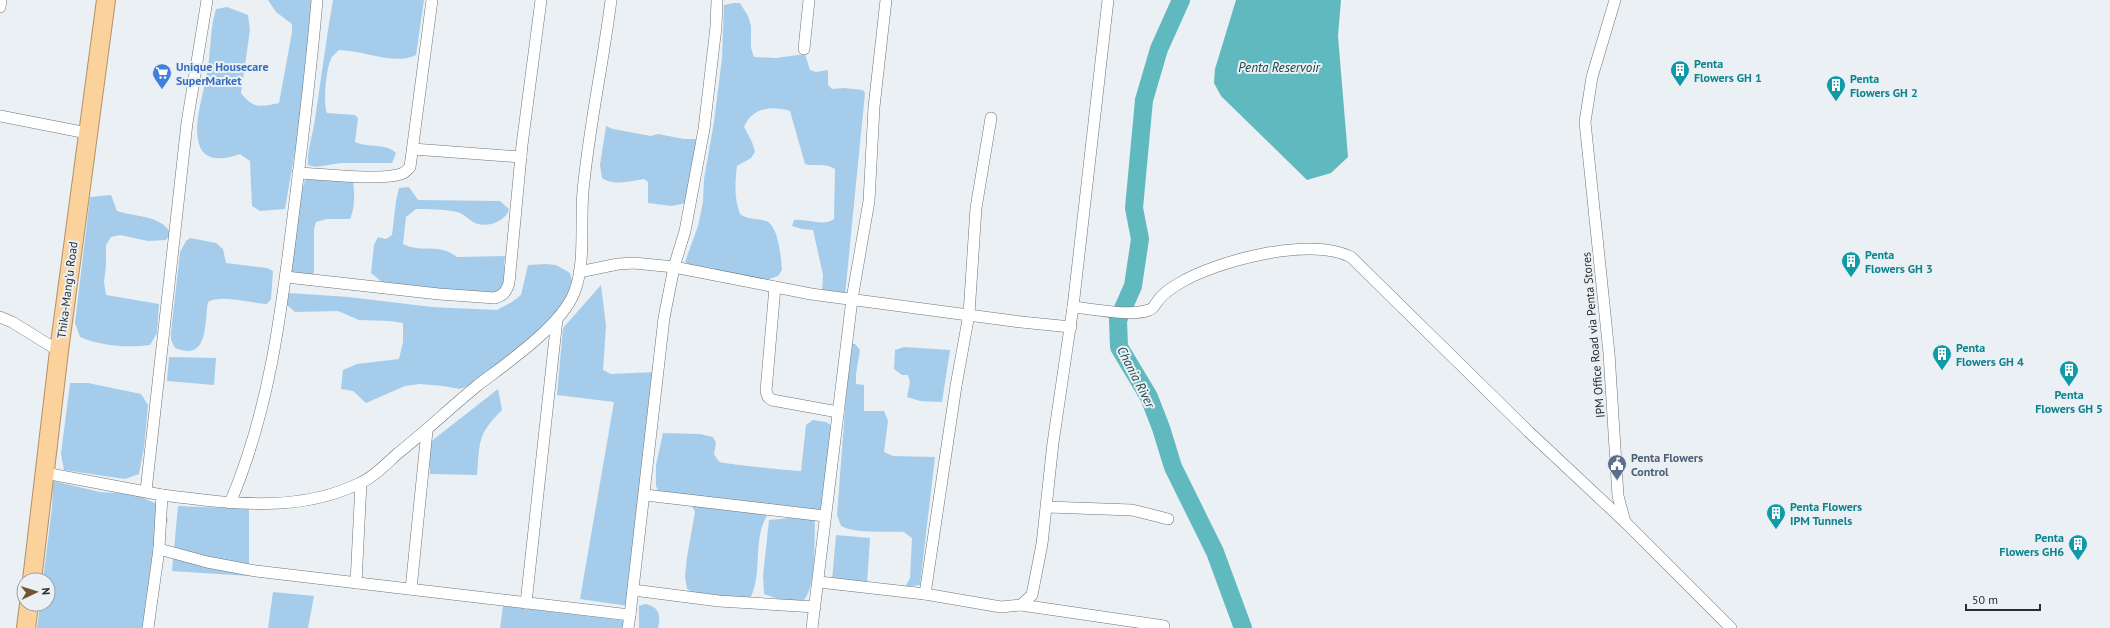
<svg xmlns="http://www.w3.org/2000/svg" width="2110" height="628" font-family="'PT Sans',sans-serif">
<style>
.green{fill:#a5cdeb}
.water{fill:#61b9c0}
.lines{fill:none;stroke-linecap:round;stroke-linejoin:round}
.river{stroke:#61b9c0;stroke-width:18}
.minor-casing{stroke:#6f7477;stroke-width:12}
.trunk-casing{stroke:#b29065;stroke-width:20}
.minor{stroke:#fff;stroke-width:11}
.trunk{stroke:#fcd29c;stroke-width:18}
.labels{text-anchor:middle;dominant-baseline:central;stroke-width:4;stroke-linejoin:round;paint-order:stroke}
.culture-label{font-size:12px;font-weight:bold;fill:#0d838f;stroke:#eaf0f4;text-anchor:start}
.shop-label{font-size:12px;font-weight:bold;fill:#366cbe;stroke:#eaf0f4;text-anchor:start}
.street-label{font-size:12px;fill:#2a2c2e;stroke:#eaf0f4}
.service-label{font-size:12px;font-weight:bold;fill:#4e5e75;stroke:#eaf0f4;text-anchor:start}
.water-label{font-size:13px;font-style:italic;fill:#184245;stroke:#eaf0f4}
</style>
<rect width="100%" height="100%" fill="#eaf0f4"/>
<!-- green -->
<g class="green">
<path d="M268 0H319L316 29 285 209 260 211 252 206 250 161 240 154C229 158 212 162 203 152 198 146 197 135 197 128 198 108 205 87 208 67 211 48 210 28 216 9L227 7 248 15 250 30 241 93C253 109 261 107 279 103L292 32V24L276 12Z"/>
<path d="M333 0H424L416 55C394 66 364 50 339 50 337 52 332 56 331 59 326 68 323 104 327 113L355 115 358 118 355 142C368 148 387 143 396 153L392 163H341L316 167 308 165C307 150 313 134 315 119 321 79 326 40 333 0Z"/>
<path d="M734 3H740L748 16 751 26V48L754 57 776 58 805 54 810 70 816 72 828 70V85L832 89 844 88 863 90 865 93 845 295 822 294 823 275 813 230 802 229 792 226 794 220C806 218 824 227 834 219L835 169C825 162 815 167 805 164L790 111C771 105 752 108 744 127L752 142 755 152 751 158 737 166C735 183 734 198 740 214 748 220 757 218 766 221 779 226 781 258 782 270L778 276 764 281 727 274 713 268 691 265 685 262 698 226 703 202 704 179 714 122 722 58 724 5Z"/>
<path d="M606 126 613 129 651 136 658 134 684 139H700L686 203 672 206 648 203V182L644 179C632 181 613 186 602 178L600 165Z"/>
<path d="M313 178H353C354 192 356 205 350 219H327L316 222 314 229V272L310 282 290 278 300 197 305 180Z"/>
<path d="M409 187 418 200 500 201 509 209C506 222 485 229 473 222 467 218 464 214 457 212 444 209 429 209 416 209L406 217 403 244C422 254 438 242 457 257L505 256 504 264 507 285 500 291 478 295 382 282 371 273 374 245 378 237 386 239 392 235 396 201 399 188Z"/>
<path d="M111 195 117 211C135 217 162 215 171 234L166 240 148 241 120 235 111 237 106 245V266L104 282 106 295 159 304 157 333 150 345C127 348 101 346 80 337L75 323 90 197Z"/>
<path d="M190 238 216 243 223 249 226 263 267 268 273 271 271 299 267 304C250 303 221 294 208 302 204 324 209 362 175 348L171 340V332L180 252 186 241Z"/>
<polygon points="545,264 556,265 570,273 574,288 541,333 479,382 460,389 443,386 420,384 405,386 366,403 353,391 341,389 343,370 357,364 399,359 403,342 403,323 390,321 359,320 338,311 295,312 287,305 289,293 349,297 432,307 497,310 512,302 521,295 528,265"/>
<polygon points="601,285 606,326 603,370 611,374 656,372 628,606 580,599 614,402 557,395 563,328"/>
<path d="M850 344H855L860 350 856 374V384L864 385V411H884L888 421 884 452 893 456 935 457 920 585 905 587 910 578 912 538 904 532C886 531 856 534 841 526L837 515Z"/>
<polygon points="904,347 950,350 942,402 920,401 907,397 910,382 908,375 902,375 894,369 895,350"/>
<polygon points="169,357 216,358 214,385 167,381"/>
<polygon points="70,383 88,383 141,394 148,405 144,448 139,474 125,479 64,470 61,454"/>
<path d="M498 389 502 410C477 435 480 441 477 475L430 474 429 443Z"/>
<path d="M813 420 826 422 832 426 824 510 814 515 768 514C752 539 763 570 751 597 735 603 701 599 687 589L685 576 687 557 695 512 691 503 663 502 656 486V465L663 433 700 434 713 437 716 443 714 454C716 457 717 460 720 462 725 464 793 471 801 471L806 425Z"/>
<polygon points="53,481 100,492 135,494 159,505 168,520 158,539 145,628 37,628 40,604 48,604 48,580 43,580 52,507"/>
<polygon points="178,506 249,509 249,576 172,571"/>
<path d="M790 518 815 519C814 539 817 585 804 600L787 602 764 594 763 576 769 520Z"/>
<polygon points="836,535 870,538 867,584 832,580"/>
<polygon points="273,592 314,596 308,628 268,628"/>
<path d="M645 604C659 607 661 614 658 628H639V606Z"/>
<polygon points="503,606 627,621 626,628 500,628"/>
</g>
<!-- water -->
<polygon class="water" points="1236,0 1341,0 1338,36 1348,157 1331,173 1307,180 1221,96 1214,83 1215,69"/>
<g class="lines">
<!-- river -->
<polyline class="river" points="1181,0 1159,49 1144,100 1134,208 1140,239 1133,286 1118,320 1119,347 1149,397 1161,428 1173,467 1215,552 1243,628"/>
<defs>
<g id="minor">
<polyline points="1615,0 1592,77 1585,122 1609,353 1618,496 1625,522 1731,628"/>
<polyline points="0,7 1,0"/>
<polyline points="804,49 809,0"/>
<polyline points="0,116 87,133"/>
<polyline points="413,149 521,157"/>
<path d="M298 173C324 174 377 181 401 174 405 173 407 170 410 167L432 0"/>
<polyline points="579,272 618,264 634,263 674,267 811,294 1021,322 1071,327"/>
<path d="M286 277 439 294 495 298C504 295 506 292 509 283L522 145 541 0"/>
<polyline points="775,287 766,391 768,397 772,400 838,412"/>
<polyline points="1073,307 1108,0"/>
<polyline points="0,317 12,322 59,351"/>
<polyline points="45,473 162,495 159,549"/>
<polyline points="146,491 187,123 207,0"/>
<path d="M162 495C227 503 298 514 360 483 374 477 386 464 397 454 425 432 451 407 478 385 507 363 561 326 574 293 586 264 580 223 583 191 589 127 603 64 611 0"/>
<polyline points="645,495 825,516"/>
<path d="M230 503C269 412 281 315 293 217 302 145 311 73 317 0"/>
<polyline points="1047,507 1132,510 1168,519"/>
<path d="M819 582 925 594 1001 607 1021 605 1032 595 1042 544 1053 443 1073 307C1094 309 1130 317 1149 310 1154 309 1154 305 1157 302 1162 294 1170 289 1178 284 1215 261 1310 236 1351 257L1529 432 1625 522"/>
<polyline points="356,583 361,483"/>
<polyline points="411,589 427,431"/>
<polyline points="633,590 719,601 815,607"/>
<polyline points="925,594 956,386 969,314 976,208 991,118"/>
<polyline points="526,603 557,319"/>
<polyline points="1021,605 1164,626"/>
<polyline points="630,615 664,318 674,267 685,231 704,129 716,27 717,0"/>
<polyline points="148,628 159,549 207,562 256,571 630,615 628,628"/>
<polyline points="812,628 852,299 869,201 874,107 886,0"/>
</g>
<g id="trunk">
<polyline points="32,580 59,351 106,0"/>
<polyline points="26,628 29,604"/>
</g>
</defs>
<!-- minor casing -->
<use href="#minor" class="minor-casing"/>
<!-- trunk casing -->
<use href="#trunk" class="trunk-casing"/>
<!-- minor -->
<use href="#minor" class="minor"/>
<!-- trunk -->
<use href="#trunk" class="trunk"/>
</g>
<!-- icons -->
<defs>
<symbol id="building-pin" viewBox="-11 -11 22 30"><path d="M0 17L-7.5 6A9.5 9.5 0 1 1 7.5 6Z" fill="#0f9aa8" stroke="#eaf0f4"/><path d="M-4-6H4V6H1V3H-1V6H-4ZM-2.5-4.3h1.7v1.8h-1.7ZM.8-4.3h1.7v1.8H.8ZM-2.5-1h1.7V.8h-1.7ZM.8-1h1.7V.8H.8Z" fill="#fff"/></symbol>
<symbol id="supermarket-pin" viewBox="-11 -11 22 30"><path d="M0 17L-7.5 6A9.5 9.5 0 1 1 7.5 6Z" fill="#3f7fe0" stroke="#eaf0f4"/><path d="M-6-5.5h2.5l.6 2H6L4.5 2H-2.5L-4.4-4H-6ZM-1.5 3.2a1.3 1.3 0 1 0 .1 0ZM3 3.2a1.3 1.3 0 1 0 .1 0Z" fill="#fff"/></symbol>
<symbol id="civic-pin" viewBox="-11 -11 22 30"><path d="M0 17L-7.5 6A9.5 9.5 0 1 1 7.5 6Z" fill="#5c6f8a" stroke="#eaf0f4"/><path d="M-.6-6.5H3V-4.5H.6V-3L4-1V1h2V6H-6V1h2V-1L-.6-3ZM-1.2 2.5V6h2.4V2.5Z" fill="#fff"/></symbol>
</defs>
<g fill-rule="evenodd">
<use href="#building-pin" x="1669" y="59" width="22" height="30"/>
<use href="#supermarket-pin" x="151" y="62" width="22" height="30"/>
<use href="#building-pin" x="1825" y="74" width="22" height="30"/>
<use href="#building-pin" x="1840" y="250" width="22" height="30"/>
<use href="#building-pin" x="1931" y="343" width="22" height="30"/>
<use href="#building-pin" x="2058" y="359" width="22" height="30"/>
<use href="#civic-pin" x="1606" y="453" width="22" height="30"/>
<use href="#building-pin" x="1765" y="502" width="22" height="30"/>
<use href="#building-pin" x="2067" y="533" width="22" height="30"/>
</g>
<g class="labels">
<!-- culture labels -->
<g class="culture-label">
<text x="1694" y="63">Penta<tspan x="1694" dy="14">Flowers GH 1</tspan></text>
<text x="1850" y="78">Penta<tspan x="1850" dy="14">Flowers GH 2</tspan></text>
<text x="1865" y="254">Penta<tspan x="1865" dy="14">Flowers GH 3</tspan></text>
<text x="1956" y="347">Penta<tspan x="1956" dy="14">Flowers GH 4</tspan></text>
<text x="2069" y="394" text-anchor="middle">Penta<tspan x="2069" dy="14">Flowers GH 5</tspan></text>
<text x="1790" y="506">Penta Flowers<tspan x="1790" dy="14">IPM Tunnels</tspan></text>
<text x="2064" y="537" text-anchor="end">Penta<tspan x="2064" dy="14">Flowers GH6</tspan></text>
</g>
<!-- shop labels -->
<g class="shop-label">
<text x="176" y="66">Unique Housecare<tspan x="176" dy="14">SuperMarket</tspan></text>
</g>
<!-- street labels -->
<g class="street-label">
<text transform="translate(67 290) rotate(-83)">Thika-Mang'u Road</text>
<text transform="translate(1593 335) rotate(-95)">IPM Office Road via Penta Stores</text>
</g>
<!-- service labels -->
<g class="service-label">
<text x="1631" y="457">Penta Flowers<tspan x="1631" dy="14">Control</tspan></text>
</g>
<!-- water labels -->
<g class="water-label">
<text x="1279" y="67">Penta Reservoir</text>
<text transform="translate(1136 377) rotate(63)">Chania River</text>
</g>
</g>
<!-- north arrow -->
<g transform="translate(36 592) rotate(86)"><circle r="19" fill="#eaf0f4" stroke="#9da2a5"/>
<path d="M0-3L7 15L0 10L-7 15Z" fill="#75542b"/>
<text y="-6" font-size="11" font-weight="bold" text-anchor="middle" fill="#2a2c2e">N</text>
</g>
<!-- scale -->
<path d="M1966 604v6h74v-6" fill="none" stroke="#2a2c2e" stroke-width="2"/>
<text x="1972" y="604" font-size="12" fill="#2a2c2e" stroke="#eaf0f4" stroke-width="3" paint-order="stroke">50 m</text>
</svg>
